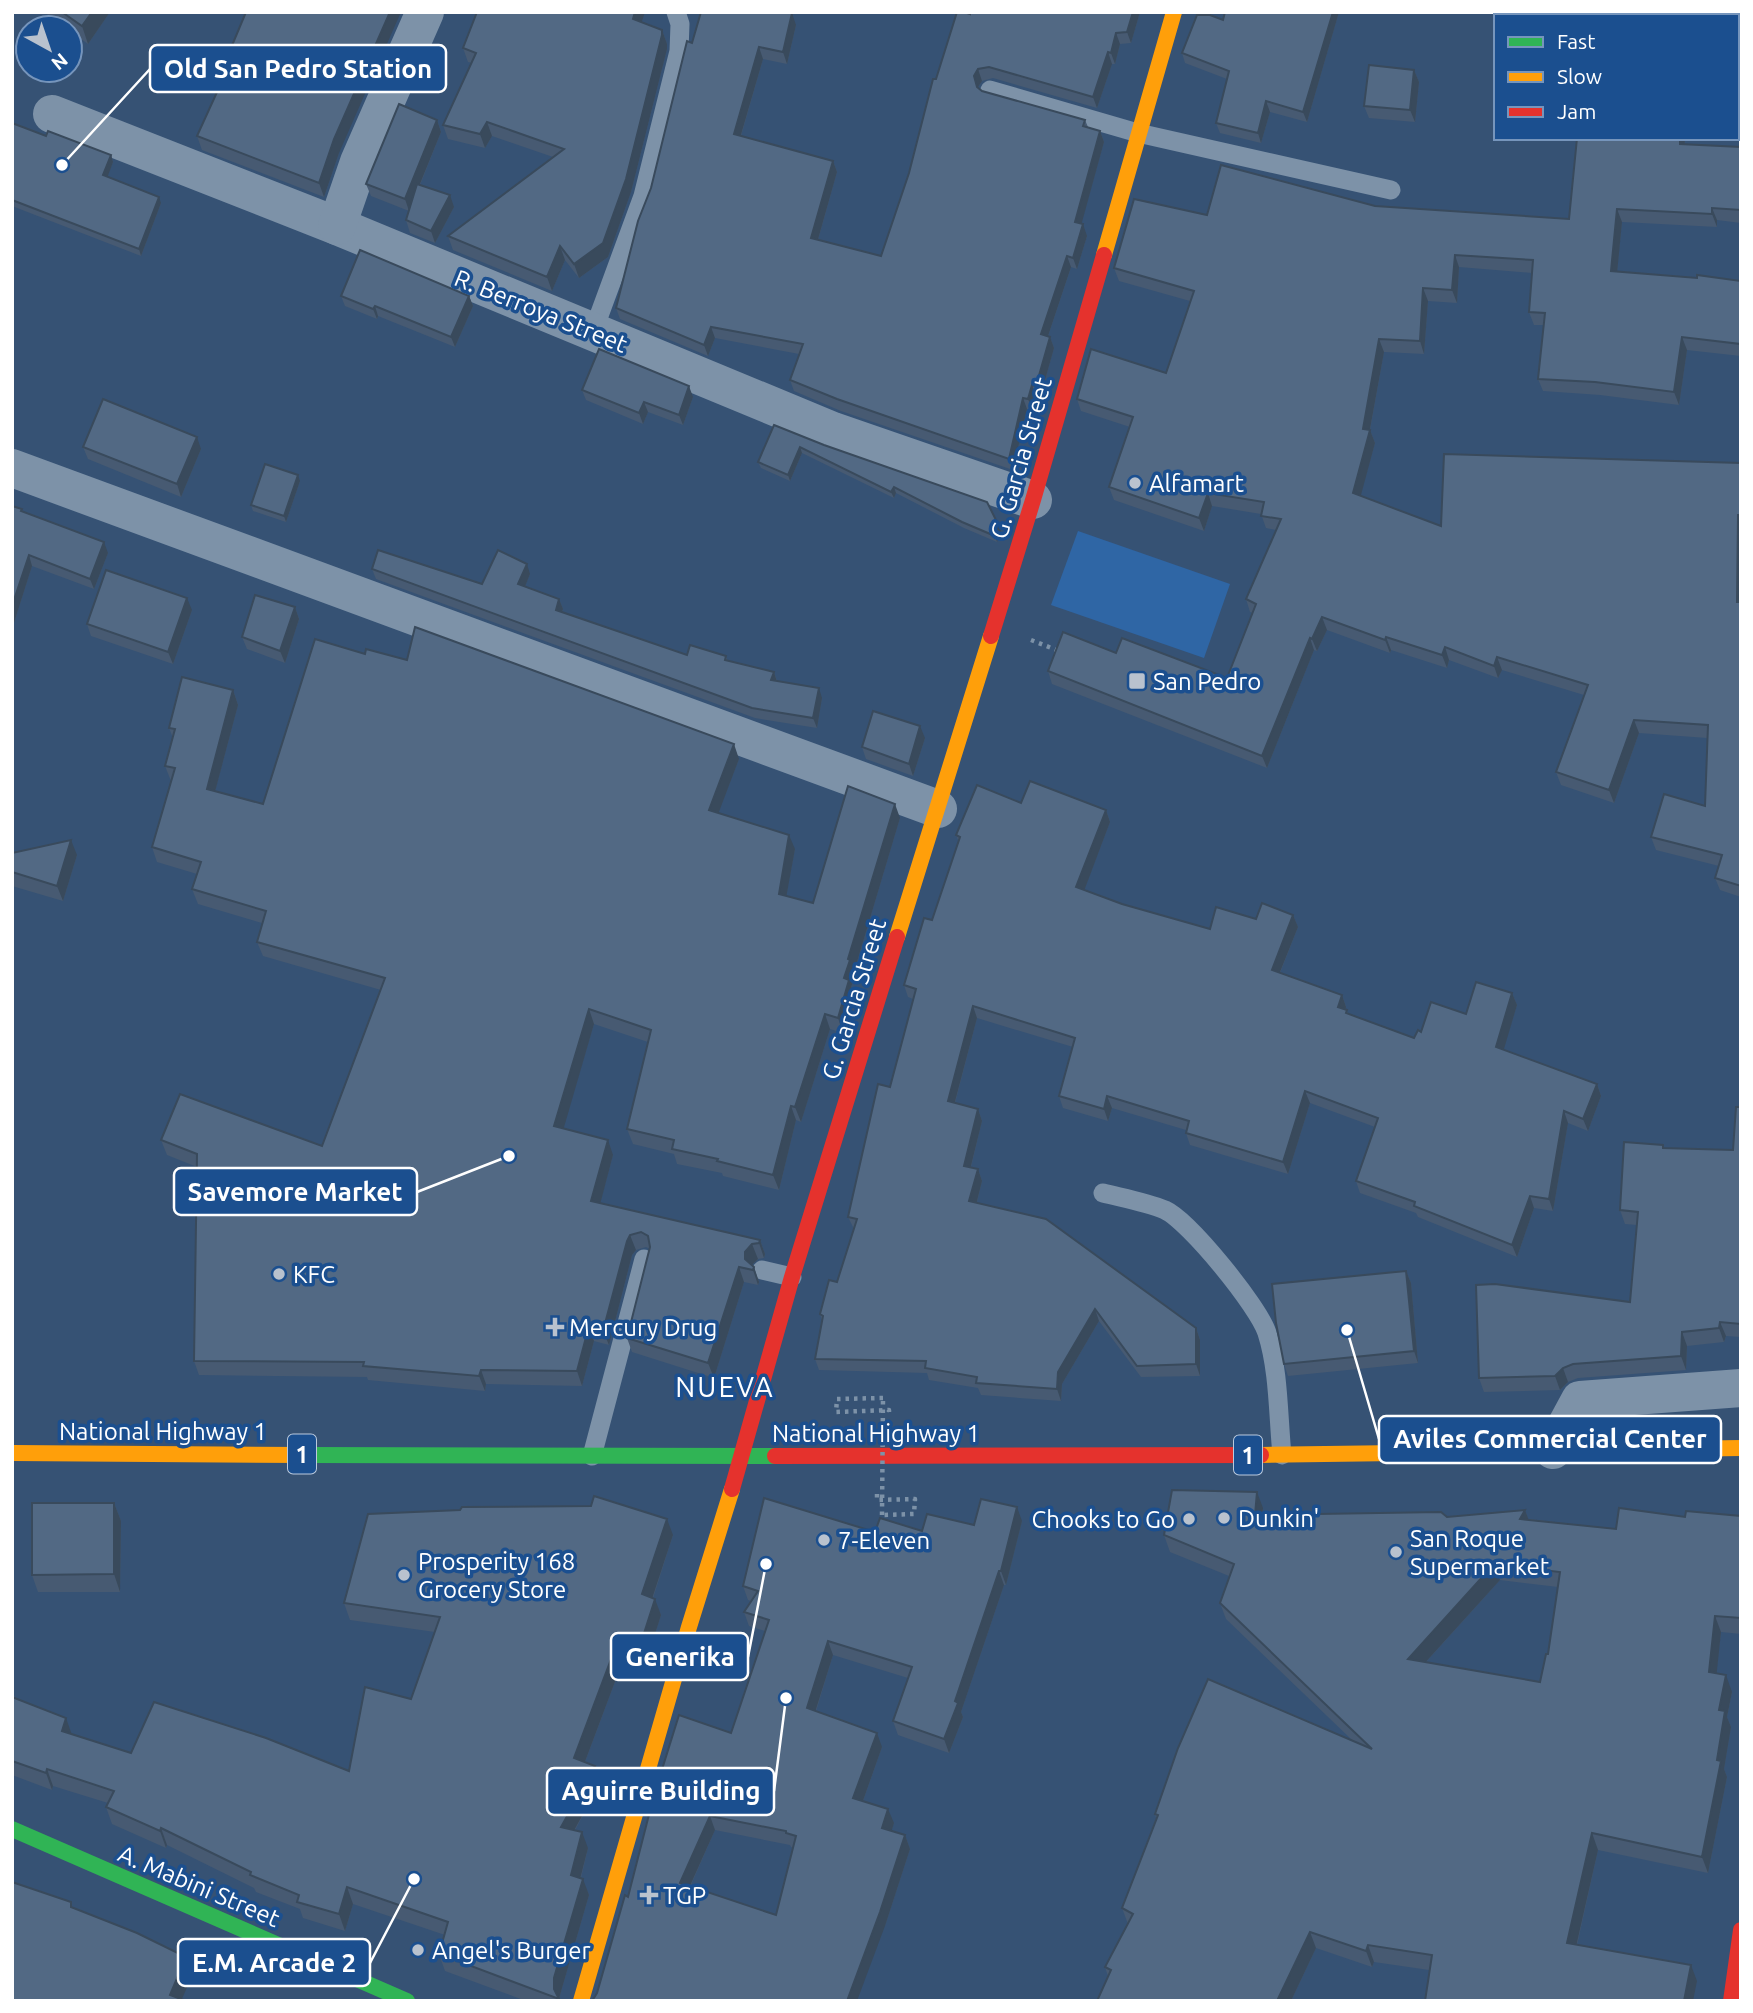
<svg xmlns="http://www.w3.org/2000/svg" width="1753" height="2013" font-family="Ubuntu,sans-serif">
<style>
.green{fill:#2f66a5}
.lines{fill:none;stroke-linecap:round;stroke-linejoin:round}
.path{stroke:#7d92a8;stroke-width:4.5;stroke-dasharray:3.5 5;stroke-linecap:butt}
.lane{stroke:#7d92a8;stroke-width:19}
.street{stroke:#7d92a8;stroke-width:38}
.fast{stroke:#30b455;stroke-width:16}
.slow{stroke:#ff9f0a;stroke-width:16}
.jam{stroke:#e5322d;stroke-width:16}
.path-bridge{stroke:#7d92a8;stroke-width:4.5;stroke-dasharray:3.5 5;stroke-linecap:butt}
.wall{fill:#475a72;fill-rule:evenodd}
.shaded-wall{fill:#394a5c}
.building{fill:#526984;stroke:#394a5c;stroke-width:2;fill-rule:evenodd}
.poi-dot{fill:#b9c2ce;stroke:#1b4f8f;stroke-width:2.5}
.labels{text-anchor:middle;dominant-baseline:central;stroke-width:7;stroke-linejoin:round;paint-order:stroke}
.shield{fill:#1b4f8f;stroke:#bbcadd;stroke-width:2}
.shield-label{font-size:23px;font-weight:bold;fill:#fff}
.street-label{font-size:24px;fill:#fff;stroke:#1b4f8f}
.poi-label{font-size:24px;fill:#fff;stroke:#1b4f8f;text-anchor:start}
.quarter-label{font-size:28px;letter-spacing:2px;fill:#fff;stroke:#1b4f8f}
.leader{fill:none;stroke:#fff;stroke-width:2.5}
.callout-dot{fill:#fff;stroke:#1b4f8f;stroke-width:2.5}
.callout{fill:#1b4f8f;stroke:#fff;stroke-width:2.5}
.callout-label{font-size:26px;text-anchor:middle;font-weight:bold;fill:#fff}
</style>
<rect width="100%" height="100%" fill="#365274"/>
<!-- green -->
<polygon class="green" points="1078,531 1230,584 1204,658 1051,605"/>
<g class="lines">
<!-- path -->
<g class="path">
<polyline points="1031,640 1059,651"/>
<polyline points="883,1398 837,1399 836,1412 889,1410 889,1416"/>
<polyline points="877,1494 877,1500 915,1499 914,1514 882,1515"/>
</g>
<!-- lane -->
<g class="lane">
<polyline points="990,90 1138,133 1391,190"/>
<polyline points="593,332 643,196 679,51 680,24 676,12"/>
<path d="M1103 1193C1123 1198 1146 1202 1165 1210 1189 1221 1259 1307 1267 1333 1279 1371 1278 1415 1282 1455"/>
<polyline points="762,1270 792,1277"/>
<polyline points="592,1456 644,1259"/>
</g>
<!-- street -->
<g class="street">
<polyline points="52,114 337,226 833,431 1033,500"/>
<polyline points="337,226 359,162 425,12"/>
<polyline points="12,468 938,809"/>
<polyline points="1553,1450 1580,1400 1741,1388"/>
</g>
<!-- fast -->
<g class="fast">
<polyline points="305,1455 775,1456"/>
<polyline points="12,1829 407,2001"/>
</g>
<!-- slow -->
<g class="slow">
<polyline points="1104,255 1174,12"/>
<polyline points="897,937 991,636"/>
<polyline points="12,1453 305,1455"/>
<polyline points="1261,1455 1741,1448"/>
<polyline points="581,2001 689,1627 732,1489"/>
</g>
<!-- jam -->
<g class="jam">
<polyline points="991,636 1033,500 1104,255"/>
<polyline points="775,1456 1261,1455"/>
<polyline points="732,1489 792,1277 897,937"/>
<polyline points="1731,2001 1741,1930"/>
</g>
<!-- path-bridge -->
<polyline class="path-bridge" points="882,1515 883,1398"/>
</g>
<!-- wall -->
<g class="wall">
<polygon points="44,12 110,12 88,44 70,31 70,28 66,28"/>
<polygon points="246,12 339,153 324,197 202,150 197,136 231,62 228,55"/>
<polygon points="1140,12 1131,43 1120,44 1115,64 1112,64 1097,108 993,78 982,81 978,87 982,91 1085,120 1088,127 1100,131 1104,142 1081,224 1087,236 1077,269 1071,267 1048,336 1050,337 1054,348 1040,398 1036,397 1033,410 1027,409 1013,470 841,411 794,391 790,380 799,354 715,338 708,356 620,319 616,308 692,43 796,25 787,64 763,59 741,136 833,161 837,172 818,240 881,256 909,173 936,79 970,14"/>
<polygon points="1339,12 1307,122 1270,112 1261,143 1220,133 1216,123 1227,79 1185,63 1182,53 1223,20"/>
<polygon points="1741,12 1741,71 1737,70 1737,16"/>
<polygon points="642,22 662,30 667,44 667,49 631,192 608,257 579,278 565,260 552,291 453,250 448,236 553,157 492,136 485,148 448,139 443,125 472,63 468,62 463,48"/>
<polygon points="1414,70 1419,82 1415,122 1369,118 1364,106"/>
<polygon points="437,120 441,132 420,185 454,207 435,243 410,233 406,220 409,211 371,196 366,184"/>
<polygon points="12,123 46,136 111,155 113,162 107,177 161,203 141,256 12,206"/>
<polygon points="1577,138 1685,138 1685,144 1741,147 1741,223 1717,220 1717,227 1622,222 1617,271 1741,281 1741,356 1687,350 1679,405 1600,395 1543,391 1538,379 1544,325 1534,325 1529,312 1532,273 1459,267 1457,303 1428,301 1424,354 1384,352 1370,430 1375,443 1360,496 1441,526 1741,463 1741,897 1720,890 1715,878 1719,866 1656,850 1651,837 1705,806 1707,738 1639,733 1614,803 1561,785 1556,772 1584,695 1502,670 1498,678 1449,660 1447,668 1391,650 1390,653 1327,630 1317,651 1314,650 1267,768 1052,684 1048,671 1116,653 1227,678 1253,613 1250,612 1246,599 1276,530 1266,528 1261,514 1212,506 1204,531 1114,500 1109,487 1130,427 1081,411 1077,399 1166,373 1190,301 1119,281 1114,268 1207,215 1375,206 1569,219"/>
<polygon points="341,296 469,296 473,306 455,347 378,316 377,319 345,306"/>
<polygon points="582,390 693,397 683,425 648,412 643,424 586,400"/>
<polygon points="774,425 1001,531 997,542 964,528 896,493 894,498 802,453 790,481 761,468 758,462"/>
<polygon points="83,447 201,449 181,497 88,459"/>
<polygon points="300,481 286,522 253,511 251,505"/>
<polygon points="22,509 23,512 108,553 94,589 32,566 12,629"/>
<polygon points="372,569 482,584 530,574 525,586 559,599 563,609 562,612 687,655 726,656 728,661 774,672 777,681 822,698 817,728 755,718 376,579"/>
<polygon points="295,607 299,619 285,663 247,649 242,637"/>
<polygon points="192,610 173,664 91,636 87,624"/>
<polygon points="365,654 739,759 718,813 795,849 786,896 813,903 900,818 854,972 856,975 851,987 854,995 843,1033 830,1029 801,1122 796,1120 779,1190 723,1176 722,1173 677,1164 674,1154 633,1144 627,1129 648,1042 594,1024 563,1128 613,1155 600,1203 760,1240 765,1254 764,1258 758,1259 752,1265 754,1267 759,1282 758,1285 744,1282 714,1378 632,1352 627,1338 650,1249 646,1247 636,1250 632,1255 609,1345 594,1341 582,1386 486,1384 485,1391 368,1380 367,1377 199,1375 194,1361 197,1167 167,1155 161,1140 322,1146 381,990 263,956 257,942 262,923 198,904 192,889 197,874 157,862 152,847 171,781 165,766 173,738 169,728 233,690 238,705 215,791 263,804"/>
<polygon points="925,738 913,776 866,759 862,747"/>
<polygon points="1021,803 1106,810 1110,822 1084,890 1122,904 1210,929 1256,919 1293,915 1298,927 1280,973 1342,995 1346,1007 1345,1009 1349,1014 1414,1038 1421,1032 1466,1014 1512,993 1517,1005 1503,1050 1597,1084 1601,1096 1588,1131 1568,1123 1553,1211 1534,1208 1517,1257 1418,1217 1416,1213 1360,1193 1356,1181 1375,1127 1310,1103 1288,1174 1190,1145 1186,1133 1186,1130 1112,1108 1108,1121 1063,1108 1059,1096 1073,1047 977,1018 955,1103 978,1109 982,1121 971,1167 978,1169 982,1181 977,1202 1196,1328 1200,1340 1200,1376 1141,1377 1099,1321 1062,1384 1061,1401 981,1395 978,1388 929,1380 927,1373 819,1370 815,1359 822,1321 820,1314 837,1282 854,1229 848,1217 890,1087 913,999 908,997 904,985 932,920 959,842 956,835"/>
<polygon points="12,853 77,855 63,901 12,886"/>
<polygon points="1741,1107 1741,1337 1726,1336 1724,1342 1687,1346 1686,1370 1578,1378 1568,1382 1560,1390 1484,1392 1479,1378 1630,1302 1637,1225 1625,1224 1620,1210 1663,1145 1664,1148 1733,1150"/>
<polygon points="1406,1271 1411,1283 1418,1363 1288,1376 1284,1364"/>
<polygon points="114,1503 121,1521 120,1592 38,1592 32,1575"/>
<path d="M1263 1508V1515L1447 1517 1525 1510 1528 1519 1616 1529 1685 1517 1741 1516V1634L1721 1632 1716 1674 1732 1692 1727 1717 1731 1727 1724 1769 1727 1777 1708 1873 1598 1850 1577 1945 1697 1981 1429 1970 1374 1962 1372 1967 1316 1948 1291 2001H1097L1108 1976 1105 1967 1128 1924 1122 1908 1156 1818 1155 1814 1352 1740 1226 1619 1220 1603 1229 1576 1170 1552 1164 1535ZM1500 1580 1558 1587 1548 1654 1540 1682 1426 1662Z"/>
<path d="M1022 1521 1006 1585H1004L961 1712 963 1717 949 1753 898 1735 893 1721 908 1678 833 1655 816 1711 882 1747 863 1801 894 1823 891 1831 905 1835 910 1849 885 1926 597 1993 628 1897 731 1733 765 1631 749 1626 744 1612 751 1601 748 1600 743 1586 875 1532 922 1531 974 1525ZM715 1830 790 1845 791 1847 793 1848 776 1915 690 1887Z"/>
<polygon points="673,1535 653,1598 661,1615 644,1669 622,1663 585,1762 601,1782 575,1830 588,1848 581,1878 589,1895 560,1995 560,2001 526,2001 445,1971 439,1954 445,1935 353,1904 345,1931 303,1918 300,1909 256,1892 254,1888 167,1845 166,1848 112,1824 106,1807 108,1803 53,1786 52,1790 12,1775 12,1689 15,1698 72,1734 131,1753 349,1771 411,1699 435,1632 350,1620 344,1603"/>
</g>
<!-- shaded-wall -->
<g class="shaded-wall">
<polygon points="92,12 110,12 88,44 82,26"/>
<polygon points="390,12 401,12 339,153 324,197 319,183 334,139"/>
<polygon points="635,12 645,12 638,33 633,19"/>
<polygon points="1133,12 1140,12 1131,43 1127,32"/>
<polygon points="1333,12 1339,12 1307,122 1303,112"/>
<polygon points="792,13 796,25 787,64 783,52"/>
<polygon points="662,30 667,44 667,49 631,192 608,257 579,278 574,264"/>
<polygon points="1116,33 1120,44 1115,64 1111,53"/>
<polygon points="759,47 763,59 738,145 734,134"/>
<polygon points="1108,52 1112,64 1097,108 1093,97"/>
<polygon points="978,69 982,81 978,87 977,87 974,76"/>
<polygon points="1414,70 1419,82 1415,122 1410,110"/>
<polygon points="1266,101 1270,112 1261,143 1258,133"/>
<polygon points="437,120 441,132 409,211 405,199"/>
<polygon points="487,122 492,136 485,148 480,134"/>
<polygon points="1100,131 1104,142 1079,233 1075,222"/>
<polygon points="1680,138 1685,138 1684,157 1680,144"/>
<polygon points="111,155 113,162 106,181 103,175"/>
<polygon points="833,161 837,172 815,250 811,238"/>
<polygon points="450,195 454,207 435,243 431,231"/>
<polygon points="159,197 161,203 141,256 139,249"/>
<polygon points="1712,208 1717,220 1717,227 1712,214"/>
<polygon points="1617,209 1622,222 1616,284 1611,271"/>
<polygon points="1083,224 1087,236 1077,269 1073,258"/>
<polygon points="560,246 565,260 552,291 547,277"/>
<polygon points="1455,255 1459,267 1457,303 1452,290"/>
<polygon points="1067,256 1071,267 1045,345 1041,334"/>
<polygon points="1423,288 1428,301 1424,354 1420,341"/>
<polygon points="469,296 473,306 455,347 451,337"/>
<polygon points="375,306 378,316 377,319 373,309"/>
<polygon points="711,327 715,338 708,356 704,345"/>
<polygon points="1050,337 1054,348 1040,398 1036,386"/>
<polygon points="1682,337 1687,350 1679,405 1674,392"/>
<polygon points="1379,339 1384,352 1368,440 1370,430 1375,443 1358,506 1353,493 1363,429"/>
<polygon points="1032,385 1036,397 1033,410 1028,399"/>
<polygon points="689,386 693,397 683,425 679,415"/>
<polygon points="1023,398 1027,409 1013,470 1009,459"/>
<polygon points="644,402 648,412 643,424 639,413"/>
<polygon points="197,437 201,449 181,497 177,484"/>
<polygon points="800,447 802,453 790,481 788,475"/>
<polygon points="298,475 300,481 286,522 284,516"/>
<polygon points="894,487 896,493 894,498 891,492"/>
<polygon points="1208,493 1212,506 1204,531 1199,518"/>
<polygon points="1738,515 1741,522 1741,612 1737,602"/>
<polygon points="998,524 1001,531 997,542 995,536"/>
<polygon points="104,542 108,553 94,589 90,579"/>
<polygon points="29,555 32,566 12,629 12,606"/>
<polygon points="527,564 530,574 522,594 518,584"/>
<polygon points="187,598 192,610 173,664 168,652"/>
<polygon points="559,599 563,609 559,620 556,610"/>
<polygon points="295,607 299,619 285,663 280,651"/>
<polygon points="1322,617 1327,630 1317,651 1312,639"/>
<polygon points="1386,637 1391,650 1390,653 1385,640"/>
<polygon points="1310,638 1314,650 1267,768 1262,756"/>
<polygon points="1445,647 1449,660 1447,668 1442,655"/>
<polygon points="1497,657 1502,670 1498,678 1494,666"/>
<polygon points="774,672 777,682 771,680"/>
<polygon points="819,688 822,698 817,728 813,718"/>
<polygon points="233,690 238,705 212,803 207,789"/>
<polygon points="1634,720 1639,733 1614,803 1609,790"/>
<polygon points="920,726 925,738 913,776 909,764"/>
<polygon points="734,744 739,759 714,825 709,810"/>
<polygon points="895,804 900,818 854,972 856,975 851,987 854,995 843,1033 838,1018 844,978 848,959"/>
<polygon points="1106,810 1110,822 1081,899 1076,887"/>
<polygon points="789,835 795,849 784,909 779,894"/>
<polygon points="71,840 77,855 63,901 57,886"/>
<polygon points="1293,915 1298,927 1276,982 1272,970"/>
<polygon points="1512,993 1517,1005 1501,1059 1496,1047"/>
<polygon points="1342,995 1346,1007 1342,1019 1338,1007"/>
<polygon points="973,1006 977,1018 952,1113 948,1101"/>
<polygon points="589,1009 594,1024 560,1141 554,1126"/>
<polygon points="825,1014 830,1029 801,1122 795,1107"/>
<polygon points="1597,1084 1601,1096 1588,1131 1583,1119"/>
<polygon points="1305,1091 1310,1103 1288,1174 1283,1162"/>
<polygon points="1107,1096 1112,1108 1108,1121 1104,1109"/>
<polygon points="791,1106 796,1120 779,1190 773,1175"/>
<polygon points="978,1109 982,1121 968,1178 964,1166"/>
<polygon points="1564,1111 1568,1123 1553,1211 1549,1199"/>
<polygon points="608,1140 613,1155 597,1216 591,1201"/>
<polygon points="978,1169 982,1181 974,1213 969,1201"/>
<polygon points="1530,1196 1534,1208 1517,1257 1512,1245"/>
<polygon points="630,1235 636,1250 632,1255 609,1345 603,1331 627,1241"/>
<polygon points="760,1240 765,1254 764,1258 759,1243"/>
<polygon points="752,1244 758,1259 750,1267 745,1259 745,1252"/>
<polygon points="739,1267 744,1282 714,1378 708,1363"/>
<polygon points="754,1267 759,1282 758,1285 753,1270"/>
<polygon points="1406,1271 1411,1283 1418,1363 1414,1351"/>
<polygon points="1095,1309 1099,1321 1062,1384 1061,1401 1057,1389 1058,1372"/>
<polygon points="1720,1322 1726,1336 1724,1342 1719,1328"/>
<polygon points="589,1326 594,1341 582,1386 577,1371"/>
<polygon points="1196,1328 1200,1340 1200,1376 1196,1364"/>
<polygon points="1682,1332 1687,1346 1686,1370 1681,1356"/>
<polygon points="1563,1368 1568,1382 1560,1390 1555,1376"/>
<polygon points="481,1370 486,1384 485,1391 479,1376"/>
<polygon points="1257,1492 1263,1508 1261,1531 1255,1515"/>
<polygon points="114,1503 121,1521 120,1592 114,1574"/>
<polygon points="1017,1507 1022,1521 1006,1585 1001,1571"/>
<polygon points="1525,1510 1531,1526 1520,1519"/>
<polygon points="667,1519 673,1535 648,1611 642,1594"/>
<polygon points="1494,1564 1500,1580 1414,1675 1408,1659"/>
<polygon points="999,1571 1004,1585 961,1712 963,1717 949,1753 944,1739 955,1701"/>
<polygon points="655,1599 661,1615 644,1669 638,1652"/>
<polygon points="1715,1616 1721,1632 1715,1689 1709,1672"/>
<polygon points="828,1641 833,1655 812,1722 807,1708"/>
<polygon points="616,1646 622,1663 580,1775 574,1758"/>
<polygon points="1726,1675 1732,1692 1727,1717 1731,1727 1724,1769 1727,1777 1708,1873 1702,1857 1717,1760 1719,1710"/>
<polygon points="66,1718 72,1735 62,1731"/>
<polygon points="877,1733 882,1747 859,1812 853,1798"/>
<polygon points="595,1766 601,1782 567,1843 561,1827"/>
<polygon points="47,1769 53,1786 52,1790 46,1773"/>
<polygon points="888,1809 894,1823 888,1842 882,1828"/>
<polygon points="710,1816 715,1830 685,1897 680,1883"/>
<polygon points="161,1828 167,1845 166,1848 160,1831"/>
<polygon points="582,1832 588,1848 577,1891 571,1875"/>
<polygon points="1592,1833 1598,1850 1573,1960 1567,1943"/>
<polygon points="905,1835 910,1849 885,1926 857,2001 847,2001"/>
<polygon points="583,1879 589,1895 560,1995 559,2001 554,1989 554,1978"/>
<polygon points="347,1887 353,1904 345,1931 339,1914"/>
<polygon points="1310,1932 1316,1948 1291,2001 1277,2001"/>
<polygon points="1368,1945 1374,1962 1372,1967 1366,1951"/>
<polygon points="186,1957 193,1974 181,2001 170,1995"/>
<polygon points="1691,1965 1697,1981 1693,2001 1684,2001"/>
</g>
<!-- building -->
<g class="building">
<polygon points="62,12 92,12 82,26"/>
<polygon points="246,12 390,12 334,139 319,183 197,136 233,57 228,55"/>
<polygon points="477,12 635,12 633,19 662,30 662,35 626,179 603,243 574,264 560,246 547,277 448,236 564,149 487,122 480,134 443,125 476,53 463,48"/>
<polygon points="701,12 788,12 792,13 783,52 759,47 734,134 833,161 811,238 881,256 909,173 933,79 936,79 957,12 964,12 970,14 970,12 1133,12 1127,32 1116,33 1111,53 1108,52 1093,97 989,67 978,69 974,76 977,87 982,91 1085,120 1083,126 1100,131 1075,222 1083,224 1073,258 1067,256 1041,334 1050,337 1036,386 1032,385 1028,399 1023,398 1009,459 837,399 790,380 803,344 711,327 704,345 616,308 638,221 651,188 687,41 692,43"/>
<polygon points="1225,12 1333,12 1303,112 1266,101 1258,133 1216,123 1229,71 1182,53 1197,15 1210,15 1223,20"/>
<polygon points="1625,12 1741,12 1741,59 1737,58 1737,16 1625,16"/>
<polygon points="1369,65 1414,70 1410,110 1364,106"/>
<polygon points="399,104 437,120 405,199 366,184"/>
<polygon points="12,123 46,136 48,131 111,155 103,175 159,197 139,249 12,200"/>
<polygon points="1577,138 1680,138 1680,144 1741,147 1741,210 1712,208 1712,214 1617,209 1611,271 1697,278 1697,275 1741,281 1741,344 1682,337 1674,392 1595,382 1538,379 1545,313 1529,312 1533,260 1455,255 1452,290 1423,288 1420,341 1379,339 1363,429 1370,430 1353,493 1441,526 1444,454 1741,463 1741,515 1738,515 1737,602 1741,602 1741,886 1715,878 1722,855 1651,837 1664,794 1705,806 1708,725 1634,720 1609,790 1556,772 1588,685 1497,657 1494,666 1445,647 1442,655 1386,637 1385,640 1322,617 1312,639 1310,638 1262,756 1048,671 1063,632 1116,653 1122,638 1227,678 1256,604 1246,599 1281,519 1261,516 1264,502 1208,493 1199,518 1109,487 1133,417 1077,399 1091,349 1166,373 1194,291 1114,268 1134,199 1207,215 1221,165 1375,206 1569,219"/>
<polygon points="417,184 450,195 431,231 406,220"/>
<polygon points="360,250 469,296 451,337 375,306 373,309 341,296"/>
<polygon points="599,349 689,386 679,415 644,402 639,413 582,390"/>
<polygon points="103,399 197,437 177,484 83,447"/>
<polygon points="774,425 824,445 987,502 998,524 995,536 962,522 894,487 891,492 800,447 788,475 758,462"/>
<polygon points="265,464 298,475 284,516 251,505"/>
<polygon points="12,506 22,509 21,511 104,542 90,579 29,555 12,606"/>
<polygon points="378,550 482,584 498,550 527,564 518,584 559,599 556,610 687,655 690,645 726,656 725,660 774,672 771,680 819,688 813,718 752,708 372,569"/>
<polygon points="106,570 187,598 168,652 87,624"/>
<polygon points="255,595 295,607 280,651 242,637"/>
<polygon points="415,627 734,744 709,810 789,835 779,894 813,903 848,786 895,804 848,959 850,960 844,978 849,980 838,1018 825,1014 795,1107 791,1106 773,1175 717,1161 718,1159 672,1149 674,1140 627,1129 651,1030 589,1009 554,1126 608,1140 591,1201 760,1240 759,1243 752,1244 745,1252 745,1259 754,1267 753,1270 739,1267 708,1363 627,1338 650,1247 648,1236 641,1232 630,1235 627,1241 603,1331 589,1326 577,1371 481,1370 479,1376 363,1366 364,1362 194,1361 197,1154 161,1140 180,1094 322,1146 385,978 257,942 266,911 192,889 201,862 152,847 175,768 165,766 175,729 169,728 182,677 233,690 207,789 263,804 315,639 365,654 366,649 407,660"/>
<polygon points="873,711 920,726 909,764 862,747"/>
<polygon points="1030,781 1106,810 1076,887 1122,904 1210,929 1216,907 1256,919 1262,903 1293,915 1272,970 1342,995 1338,1007 1347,1010 1346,1013 1414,1038 1418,1030 1421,1032 1431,1002 1466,1014 1476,982 1512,993 1496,1047 1597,1084 1583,1119 1564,1111 1549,1199 1530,1196 1512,1245 1414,1206 1415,1202 1356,1181 1378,1118 1305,1091 1283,1162 1186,1133 1189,1121 1107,1096 1104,1109 1059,1096 1075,1038 973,1006 948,1101 978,1109 964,1166 978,1169 969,1201 1046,1219 1196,1328 1196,1364 1137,1366 1095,1309 1058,1372 1057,1389 976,1383 977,1377 925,1368 926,1361 815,1359 823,1316 820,1314 829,1280 837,1282 857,1219 848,1217 878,1084 890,1087 916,989 904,985 924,918 932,920 960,837 956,835 977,785 1021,803"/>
<polygon points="71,840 57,886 12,872 12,853"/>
<polygon points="1736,1107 1741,1107 1741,1324 1720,1322 1719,1328 1682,1332 1681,1356 1573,1364 1563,1368 1555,1376 1479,1378 1476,1285 1495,1284 1630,1302 1638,1212 1620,1210 1624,1142 1663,1145 1663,1148 1733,1150"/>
<polygon points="1406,1271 1414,1351 1284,1364 1276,1323 1272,1284"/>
<path d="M1172 1490 1257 1492 1255 1515 1441 1512 1447 1517 1525 1510 1520 1519 1616 1529 1619 1508 1685 1517 1686 1511 1741 1516V1618L1715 1616 1709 1672 1726 1675 1719 1710 1725 1711 1717 1760 1721 1761 1702 1857 1592 1833 1567 1943 1691 1965 1684 2001H1425L1432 1955 1368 1945 1366 1951 1310 1932 1277 2001H1097L1111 1970 1105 1967 1133 1914 1122 1908 1158 1815 1155 1814 1178 1748 1208 1679 1372 1749 1220 1603 1234 1564 1164 1535ZM1494 1564 1560 1572 1548 1654H1546L1540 1682 1408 1659Z"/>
<polygon points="594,1496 667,1519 642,1594 655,1599 638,1652 616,1646 574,1758 595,1766 561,1827 582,1832 571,1875 583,1879 554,1978 554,1989 559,1999 439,1954 448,1922 347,1887 339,1914 297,1902 299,1895 250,1875 251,1872 161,1828 160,1831 106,1807 114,1791 47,1769 46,1773 12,1761 12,1697 66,1718 62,1731 131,1753 154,1702 266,1738 349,1771 365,1687 411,1699 440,1617 344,1603 368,1514 460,1510 462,1507 591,1506"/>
<path d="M764 1498 875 1532 880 1518 922 1531 927 1514 974 1525 981 1499 1017 1507 1001 1571H999L955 1701 958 1703 944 1739 893 1721 912 1667 828 1641 807 1708 877 1733 853 1798 888 1809 882 1828 905 1835 880 1912 847 2001H592L597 1993 625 1895 628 1897 654 1795 679 1715 731 1733 769 1620 744 1612 758 1591 743 1586ZM710 1816 786 1831V1833L796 1836 776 1915 680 1883Z"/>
<polygon points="32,1503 114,1503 114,1574 32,1575"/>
<polygon points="12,1882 71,1902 71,1907 137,1933 186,1957 170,1995 186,2001 12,2001"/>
</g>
<!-- markers -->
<g class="poi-dot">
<circle cx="1135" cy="483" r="7"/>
<rect x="1128" y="672" width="18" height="18" rx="3.5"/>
<circle cx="279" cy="1274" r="7"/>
<path d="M551.5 1316.5h7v7h7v7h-7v7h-7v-7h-7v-7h7z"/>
<circle cx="1224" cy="1518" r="7"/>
<circle cx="1189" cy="1519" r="7"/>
<circle cx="824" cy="1540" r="7"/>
<circle cx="1396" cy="1552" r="7"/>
<circle cx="404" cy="1575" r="7"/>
<path d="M645.5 1884.5h7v7h7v7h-7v7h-7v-7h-7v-7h7z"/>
<circle cx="418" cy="1950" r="7"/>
</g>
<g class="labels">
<!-- shield labels -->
<g class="shield">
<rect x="288" y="1434.5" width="28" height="39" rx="5"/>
<rect x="1234" y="1435.5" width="28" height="39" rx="5"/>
</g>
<g class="shield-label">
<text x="302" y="1454">1</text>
<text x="1248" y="1455">1</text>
</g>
<!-- street labels -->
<g class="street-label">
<text transform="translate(541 311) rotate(22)">R. Berroya Street</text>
<text transform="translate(1021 458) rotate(-74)">G. Garcia Street</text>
<text transform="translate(854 999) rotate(-73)">G. Garcia Street</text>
<text x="163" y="1431">National Highway 1</text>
<text x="876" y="1433">National Highway 1</text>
<text transform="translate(199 1886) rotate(23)">A. Mabini Street</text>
</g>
<!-- poi labels -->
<g class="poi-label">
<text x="1149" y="483">Alfamart</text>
<text x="1153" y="681">San Pedro</text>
<text x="293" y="1274">KFC</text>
<text x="569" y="1327">Mercury Drug</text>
<text x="1238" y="1518">Dunkin'</text>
<text x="1175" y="1519" text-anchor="end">Chooks to Go</text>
<text x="1410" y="1538">San Roque<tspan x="1410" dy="28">Supermarket</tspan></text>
<text x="838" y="1540">7-Eleven</text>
<text x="418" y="1561">Prosperity 168<tspan x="418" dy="28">Grocery Store</tspan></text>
<text x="663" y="1895">TGP</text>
<text x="432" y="1950">Angel's Burger</text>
</g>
<!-- quarter labels -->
<g class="quarter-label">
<text x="725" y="1386">NUEVA</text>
</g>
</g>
<!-- callouts -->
<path class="leader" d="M62 165L150 69M509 1156L417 1192M1347 1330L1379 1439M766 1564L748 1657M786 1698L774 1791M414 1879L370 1963"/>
<g class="callout-dot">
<circle cx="62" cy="165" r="7"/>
<circle cx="509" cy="1156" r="7"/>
<circle cx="1347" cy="1330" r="7"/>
<circle cx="766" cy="1564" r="7"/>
<circle cx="786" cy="1698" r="7"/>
<circle cx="414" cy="1879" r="7"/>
</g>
<g class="callout">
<rect x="150" y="45" width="296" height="47" rx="7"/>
<rect x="174" y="1168" width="243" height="47" rx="7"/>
<rect x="1379" y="1416" width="342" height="47" rx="7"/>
<rect x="611" y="1633" width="137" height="47" rx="7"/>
<rect x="547" y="1768" width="227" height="47" rx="7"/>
<rect x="178" y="1939" width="192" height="47" rx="7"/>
</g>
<g class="callout-label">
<text x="298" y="78">Old San Pedro Station</text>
<text x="295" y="1201">Savemore Market</text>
<text x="1550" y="1448">Aviles Commercial Center</text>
<text x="680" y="1666">Generika</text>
<text x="661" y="1800">Aguirre Building</text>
<text x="274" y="1972">E.M. Arcade 2</text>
</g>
<!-- border -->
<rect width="1753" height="2013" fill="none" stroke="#ffffff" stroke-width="28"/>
<!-- legend -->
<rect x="1494" y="14" width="245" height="126" fill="#1b4f8f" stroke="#7695bc" stroke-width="2"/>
<rect x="1508" y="37" width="35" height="10" fill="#30b455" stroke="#7695bc" stroke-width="2"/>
<text x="1557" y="49" font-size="21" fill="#ffffff">Fast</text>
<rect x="1508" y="72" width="35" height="10" fill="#ff9f0a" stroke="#7695bc" stroke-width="2"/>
<text x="1557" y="84" font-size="21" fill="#ffffff">Slow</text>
<rect x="1508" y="107" width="35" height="10" fill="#e5322d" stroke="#7695bc" stroke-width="2"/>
<text x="1557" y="119" font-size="21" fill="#ffffff">Jam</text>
<!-- north arrow -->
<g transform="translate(49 49) rotate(140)"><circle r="33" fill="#1b4f8f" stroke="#7695bc" stroke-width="2"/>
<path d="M0-5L12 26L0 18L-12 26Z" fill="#b9c2ce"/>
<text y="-10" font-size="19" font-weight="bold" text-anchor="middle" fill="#ffffff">N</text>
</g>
</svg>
